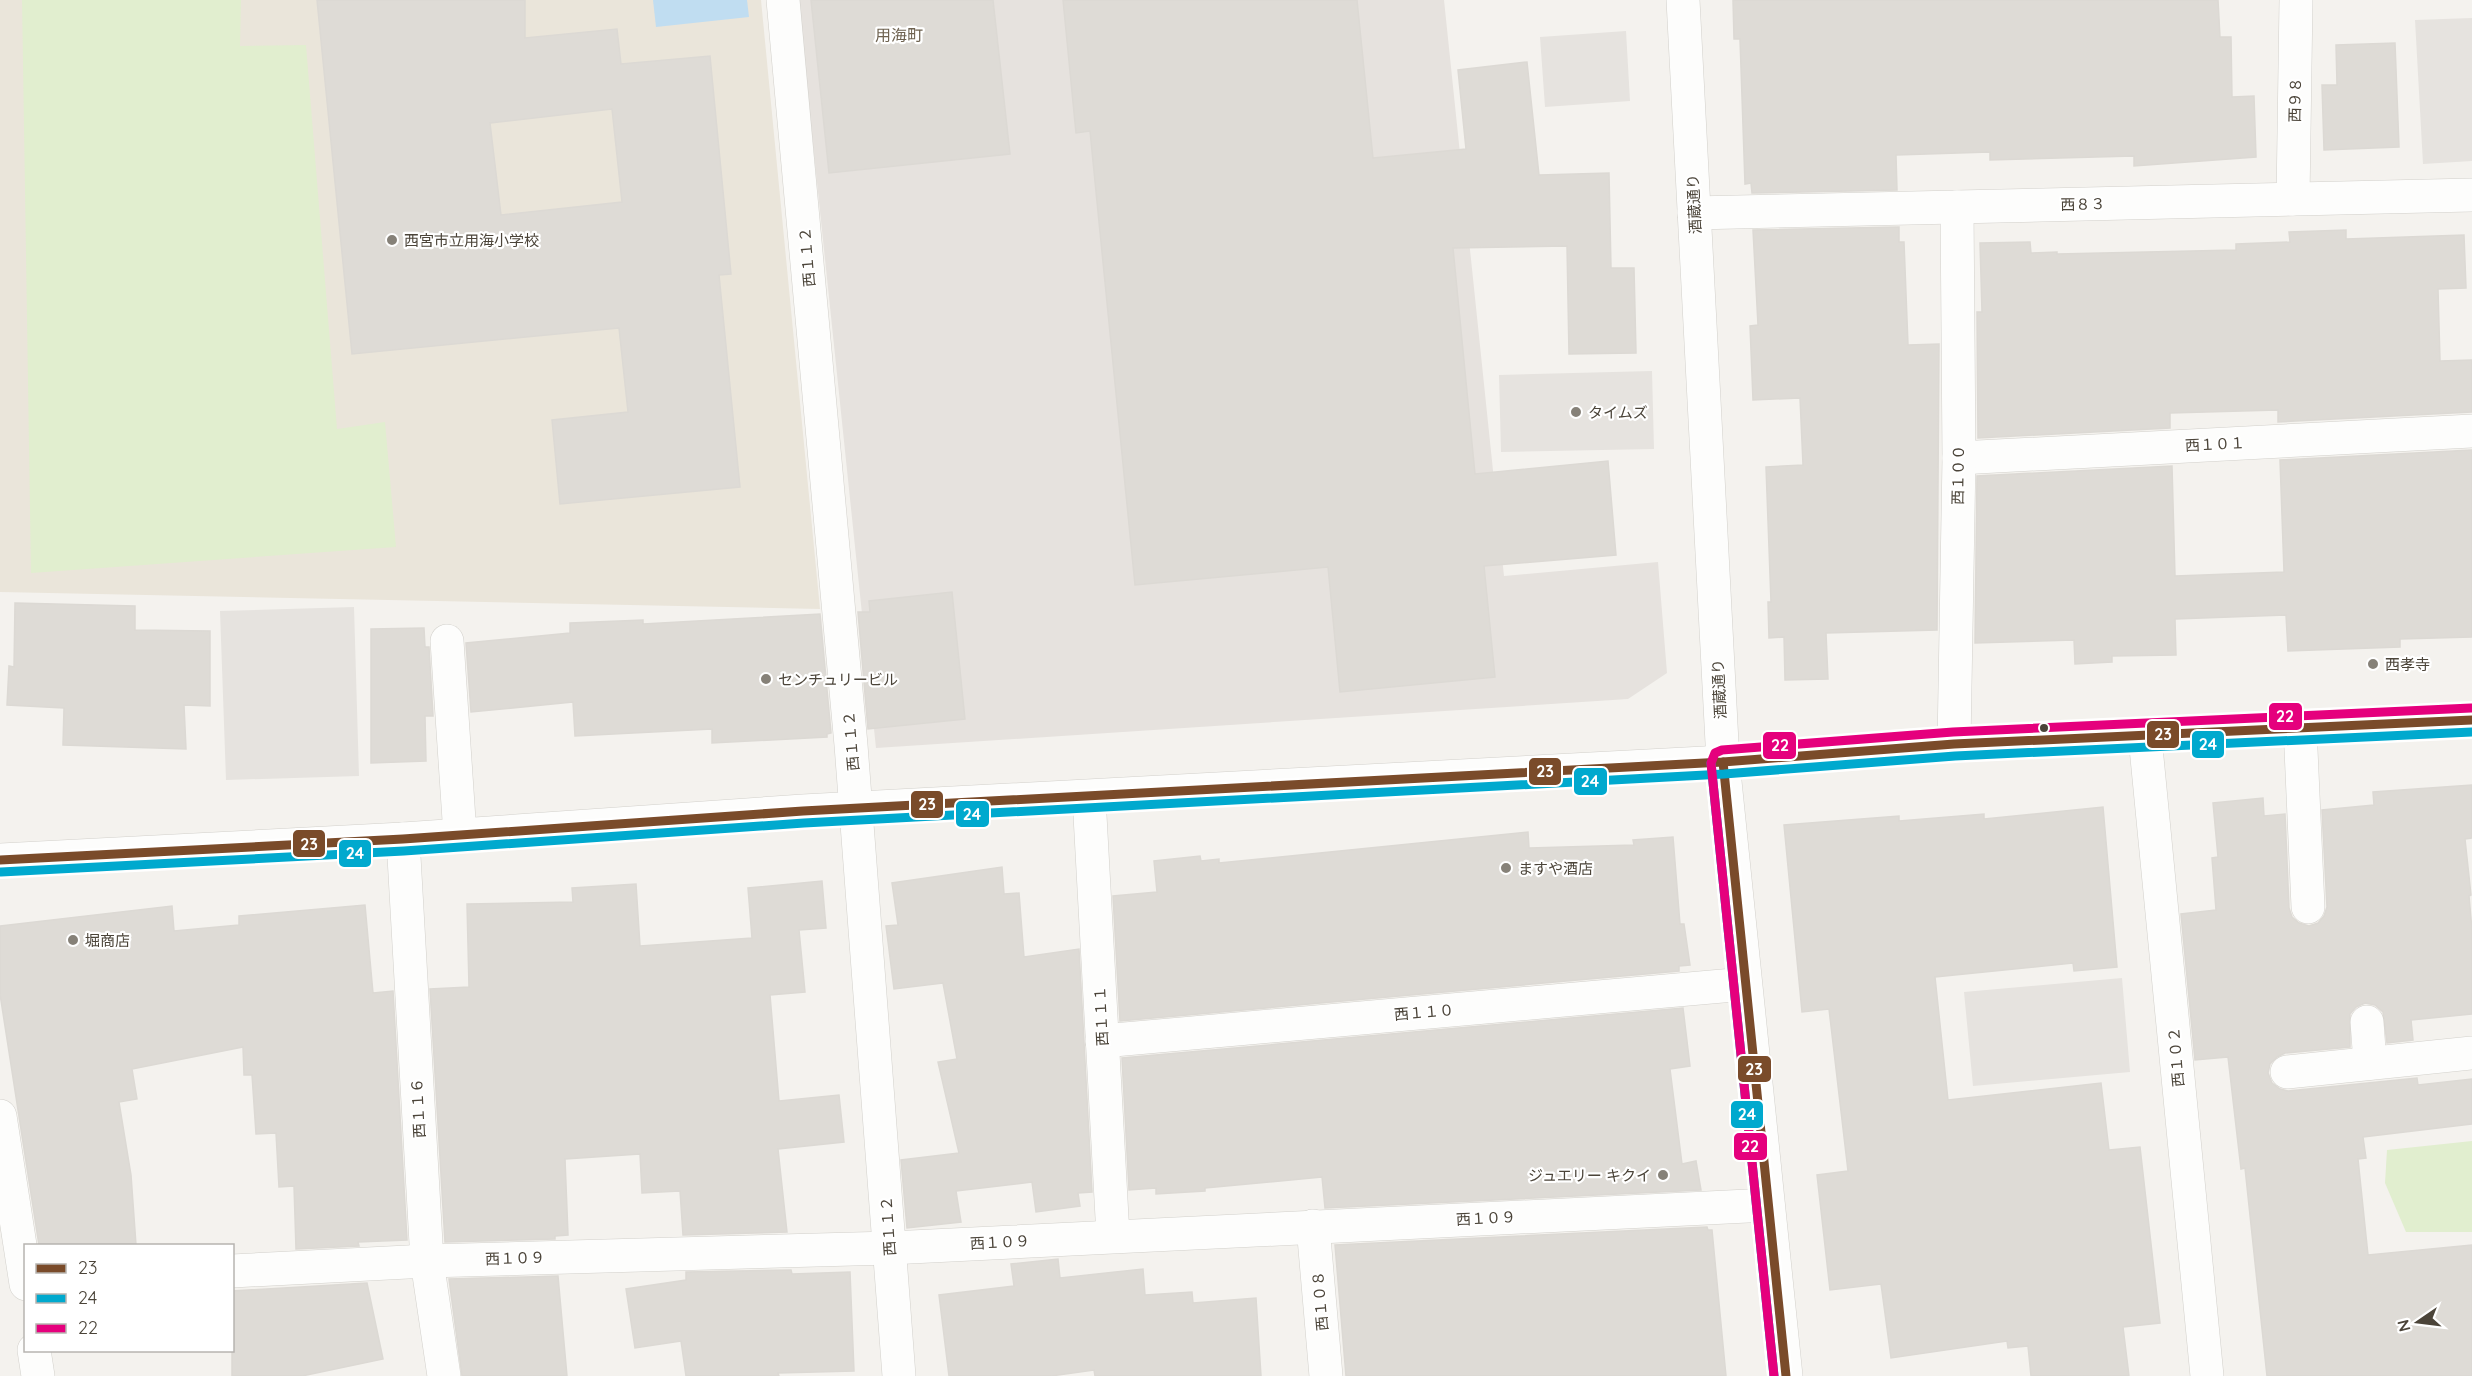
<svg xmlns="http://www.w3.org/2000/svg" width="2472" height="1376" font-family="Quicksand,'Noto Sans JP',sans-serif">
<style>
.industrial{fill:#e6e2de}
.education{fill:#eae5da}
.green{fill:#e1eecf}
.parking{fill:#e6e3df}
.water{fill:#c0ddf1}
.building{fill:#dedbd6;stroke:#dcd9d4;stroke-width:1.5;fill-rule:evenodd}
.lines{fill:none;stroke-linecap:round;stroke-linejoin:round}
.minor-casing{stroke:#d2d0cb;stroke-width:34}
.minor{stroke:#fdfdfc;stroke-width:33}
.bus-1-casing{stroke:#fff;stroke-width:14}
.bus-2-casing{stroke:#fff;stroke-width:14}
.bus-3-casing{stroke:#fff;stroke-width:14}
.bus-1{stroke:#7a4b2a;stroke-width:9}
.bus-2{stroke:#00a9ce;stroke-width:9}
.bus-3{stroke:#e5007d;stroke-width:9}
.poi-dot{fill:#868178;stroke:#fff;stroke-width:2}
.bus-dot{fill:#4b4439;stroke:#fff;stroke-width:2}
.labels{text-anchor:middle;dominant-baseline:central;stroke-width:4.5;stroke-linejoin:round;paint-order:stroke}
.street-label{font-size:15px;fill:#4b4439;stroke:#fff}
.poi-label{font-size:15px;fill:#4b4439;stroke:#fff;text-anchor:start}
.neighbourhood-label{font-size:16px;fill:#6e6250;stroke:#fff}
.line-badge{stroke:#fff;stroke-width:2}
.badge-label{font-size:16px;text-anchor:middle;font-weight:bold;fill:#fff}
</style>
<rect width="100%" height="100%" fill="#f4f2ee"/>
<!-- industrial -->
<polygon class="industrial" points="798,0 1444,0 1504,576 1658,562 1667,673 1628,699 876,748"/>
<!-- education -->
<polygon class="education" points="0,0 761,0 820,609 0,592"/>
<!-- green -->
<g class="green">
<polygon points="22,0 241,0 240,46 306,45 337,429 385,422 396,547 31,573"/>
<polygon points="2472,1141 2472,1232 2406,1232 2385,1183 2387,1150"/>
</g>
<!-- parking -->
<g class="parking">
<polygon points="2472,18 2472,161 2423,164 2415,20"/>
<polygon points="1626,31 1630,101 1545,107 1540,37"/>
<polygon points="1652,371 1654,449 1501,452 1499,375"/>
<polygon points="354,607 359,776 226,780 220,611"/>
<polygon points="2122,978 2130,1072 1973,1086 1964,992"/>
</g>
<!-- water -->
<polygon class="water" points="653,0 747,0 749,17 656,27"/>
<!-- building -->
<g class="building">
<path d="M317 0H525V38L617 29 621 64 710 56 731 274 719 275 740 487 560 504 552 420 628 412 619 328 352 354ZM612 109 622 202 501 215 490 123Z"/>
<polygon points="811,0 993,0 1010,154 829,173"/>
<polygon points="1063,0 1357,0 1373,158 1466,149 1458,70 1527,62 1539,175 1609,173 1611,268 1634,268 1636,353 1569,354 1567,246 1453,248 1475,474 1608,461 1616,555 1484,566 1495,677 1340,692 1328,567 1135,585 1090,131 1076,133"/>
<polygon points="1733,0 2218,0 2220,37 2231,37 2232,97 2254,96 2256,157 2134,166 2134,156 1990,160 1990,152 1896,155 1897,190 1752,193 1751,183 1745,184 1740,39 1734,39"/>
<polygon points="2395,43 2399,147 2324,150 2322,85 2337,85 2336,45"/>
<polygon points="1899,227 1899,242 1904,242 1908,345 1939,344 1937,630 1826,633 1828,679 1785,680 1784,637 1769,638 1768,602 1771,602 1766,467 1803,465 1800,398 1753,400 1750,326 1758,325 1753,230"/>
<polygon points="2346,230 2346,239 2464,235 2466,288 2438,289 2440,361 2472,360 2472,412 2278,422 2278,410 2170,413 2170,428 1978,438 1977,312 1982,312 1980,243 2030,242 2031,253 2057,252 2057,254 2236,250 2236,244 2290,242 2289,232"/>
<polygon points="2472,450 2472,637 2400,639 2400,647 2288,651 2286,615 2175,619 2176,655 2112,656 2112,662 2075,664 2074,640 1975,643 1977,476 2172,466 2175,576 2284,572 2280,460"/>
<polygon points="952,592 965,719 868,729 858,612 870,612 869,601"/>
<polygon points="15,603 135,606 135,630 210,631 210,706 184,705 186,749 63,745 64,708 7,705 9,666 14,667"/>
<polygon points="820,614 831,733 827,734 827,737 712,743 712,729 575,736 573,702 471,712 466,643 570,633 570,623 643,620 643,624"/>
<polygon points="424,628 425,647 429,647 433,716 425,716 426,761 371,763 371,629"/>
<polygon points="2472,785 2472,838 2465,839 2471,895 2469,896 2472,930 2472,1014 2411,1020 2413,1040 2387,1043 2383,1012 2375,1005 2365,1003 2356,1007 2350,1014 2350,1047 2285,1053 2277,1057 2270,1064 2268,1073 2272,1083 2280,1089 2288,1091 2417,1078 2418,1085 2472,1079 2472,1124 2363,1137 2366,1158 2358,1159 2368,1255 2472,1245 2472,1376 2267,1376 2245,1168 2241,1169 2228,1057 2195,1060 2181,914 2216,910 2212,858 2218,857 2213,803 2263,798 2264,816 2285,814 2289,908 2292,917 2299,923 2309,926 2318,923 2324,916 2327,907 2322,810 2374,805 2373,792"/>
<polygon points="2103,807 2117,967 2074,971 2073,963 1935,977 1948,1100 2101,1083 2109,1150 2140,1147 2160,1323 2123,1327 2129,1376 2031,1376 2028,1346 2008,1348 2007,1341 1891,1358 1881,1284 1830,1290 1817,1175 1848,1171 1829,1009 1802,1012 1784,825 1899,816 1899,821 1984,814 1984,819"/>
<polygon points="1528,832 1529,848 1634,845 1633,840 1673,837 1680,924 1684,924 1690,965 1679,966 1679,971 1120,1021 1113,896 1157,892 1154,861 1200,856 1201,861 1219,859 1219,863"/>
<polygon points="1002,867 1004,894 1019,893 1024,957 1079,949 1092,1192 1078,1193 1080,1206 1036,1212 1032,1182 956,1191 961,1222 907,1228 901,1160 959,1153 938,1062 957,1059 943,983 894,989 886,926 898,925 892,883"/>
<polygon points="822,881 826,928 799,930 805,992 770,995 779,1101 839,1095 844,1142 778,1149 787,1232 683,1235 680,1191 642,1193 640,1154 565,1159 568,1235 555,1236 555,1239 445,1242 430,989 469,987 467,904 573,902 572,888 636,884 640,946 752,938 748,888"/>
<polygon points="365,905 373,993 393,991 407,1240 358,1242 359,1246 296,1249 294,1186 279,1187 276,1133 256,1134 252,1075 244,1075 243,1047 132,1069 137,1099 119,1102 131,1175 136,1245 39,1245 0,994 0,926 172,906 174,931 239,925 239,916"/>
<polygon points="1683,1008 1690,1066 1670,1069 1682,1164 1696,1161 1701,1190 1325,1208 1322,1177 1205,1188 1205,1191 1156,1194 1156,1188 1129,1190 1122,1058"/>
<polygon points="1707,1227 1708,1230 1712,1230 1726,1376 1346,1376 1335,1245"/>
<polygon points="1058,1259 1060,1278 1143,1269 1145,1295 1192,1292 1193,1303 1256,1298 1261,1376 1095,1376 1094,1370 1051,1376 949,1376 939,1295 1014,1286 1011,1264"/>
<polygon points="791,1270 792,1274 850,1272 854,1371 778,1373 779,1376 686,1376 681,1341 635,1348 626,1289 686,1280 686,1272"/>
<polygon points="558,1276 567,1376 462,1376 449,1279"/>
<polygon points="367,1283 383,1359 302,1376 232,1376 232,1291"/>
</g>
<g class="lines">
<defs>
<g id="minor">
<polyline points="783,0 851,745 899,1376"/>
<polyline points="1683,0 1723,762 1786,1376"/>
<polyline points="2293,199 2296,0"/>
<polyline points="1694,213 2472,195"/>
<polyline points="1959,458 2472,431"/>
<polyline points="447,641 460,835"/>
<polyline points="2300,727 2308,907"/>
<polyline points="2145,737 2207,1376"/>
<polyline points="1954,744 1959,458 1957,207"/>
<polyline points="1089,797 1113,1236"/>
<polyline points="403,839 427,1261 444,1376"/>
<polyline points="0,860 403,839 803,811 1723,762 1954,744 2472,720"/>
<polyline points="2367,1022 2370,1063"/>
<polyline points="1102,1041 1745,984"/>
<polyline points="2287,1072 2472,1053"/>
<polyline points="0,1116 26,1284"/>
<polyline points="1313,1226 1326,1376"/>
<polyline points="232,1271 427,1261 890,1248 1768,1205"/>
<polyline points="34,1350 38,1376"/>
</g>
</defs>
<!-- minor casing -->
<use href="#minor" class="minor-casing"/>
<!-- minor -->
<use href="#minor" class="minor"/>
<defs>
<g id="bus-1">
<polyline points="1723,762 1786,1376"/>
<polyline points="0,860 403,839 803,811 1723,762 1954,744 2472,720"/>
</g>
<g id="bus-2">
<polyline points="1711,763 1774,1376"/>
<polyline points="1,872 404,851 804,823 1724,774 1955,756 2472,732"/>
</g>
<polyline id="bus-3" points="1774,1376 1711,763 1715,753 1722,750 1953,732 2471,708"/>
</defs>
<!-- bus-1 casing -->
<use href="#bus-1" class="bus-1-casing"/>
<!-- bus-2 casing -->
<use href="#bus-2" class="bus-2-casing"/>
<!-- bus-3 casing -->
<use href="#bus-3" class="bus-3-casing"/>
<!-- bus-1 -->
<use href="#bus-1" class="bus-1"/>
<!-- bus-2 -->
<use href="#bus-2" class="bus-2"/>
<!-- bus-3 -->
<use href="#bus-3" class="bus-3"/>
</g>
<!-- markers -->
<g class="poi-dot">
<circle cx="392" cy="240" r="6"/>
<circle cx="1576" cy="412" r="6"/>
<circle cx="2373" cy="664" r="6"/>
<circle cx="766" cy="679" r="6"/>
<circle cx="1506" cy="868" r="6"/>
<circle cx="73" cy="940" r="6"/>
<circle cx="1663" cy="1175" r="6"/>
</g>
<circle class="bus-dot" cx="2044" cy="728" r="5"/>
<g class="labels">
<!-- street labels -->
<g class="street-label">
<text transform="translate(2295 100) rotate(-89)">西９８</text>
<text transform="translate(1694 204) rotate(-93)">酒蔵通り</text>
<text transform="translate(2083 204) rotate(-1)">西８３</text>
<text transform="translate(807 257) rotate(-95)">西１１２</text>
<text transform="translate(2215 444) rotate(-3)">西１０１</text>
<text transform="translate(1958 475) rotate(-89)">西１００</text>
<text transform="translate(1719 689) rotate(-93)">酒蔵通り</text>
<text transform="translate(851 741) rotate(-95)">西１１２</text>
<text transform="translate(1424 1012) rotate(-5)">西１１０</text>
<text transform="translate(1101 1016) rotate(-93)">西１１１</text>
<text transform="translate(2176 1057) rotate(-95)">西１０２</text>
<text transform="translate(418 1108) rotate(-93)">西１１６</text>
<text transform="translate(1486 1218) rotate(-3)">西１０９</text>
<text transform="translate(888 1226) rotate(-94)">西１１２</text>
<text transform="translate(1000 1242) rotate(-3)">西１０９</text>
<text transform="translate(515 1258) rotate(-2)">西１０９</text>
<text transform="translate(1320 1301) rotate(-95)">西１０８</text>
</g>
<!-- poi labels -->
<g class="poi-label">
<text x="404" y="240">西宮市立用海小学校</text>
<text x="1588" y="412">タイムズ</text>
<text x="2385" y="664">西孝寺</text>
<text x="778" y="679">センチュリービル</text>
<text x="1518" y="868">ますや酒店</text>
<text x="85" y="940">堀商店</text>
<text x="1651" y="1175" text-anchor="end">ジュエリー キクイ</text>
</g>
<!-- neighbourhood labels -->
<g class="neighbourhood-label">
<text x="899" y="35">用海町</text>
</g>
</g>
<g class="line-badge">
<rect x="2268" y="702" width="35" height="29" rx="6" fill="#e5007d"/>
<rect x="2146" y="720" width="34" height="29" rx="6" fill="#7a4b2a"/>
<rect x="2191" y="730" width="34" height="29" rx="6" fill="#00a9ce"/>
<rect x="1762" y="731" width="35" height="29" rx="6" fill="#e5007d"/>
<rect x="1528" y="757" width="34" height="29" rx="6" fill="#7a4b2a"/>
<rect x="1573" y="767" width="35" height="29" rx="6" fill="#00a9ce"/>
<rect x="910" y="790" width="34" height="29" rx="6" fill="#7a4b2a"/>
<rect x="955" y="800" width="35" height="28" rx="6" fill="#00a9ce"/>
<rect x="292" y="829" width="34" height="29" rx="6" fill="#7a4b2a"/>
<rect x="338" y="839" width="34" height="29" rx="6" fill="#00a9ce"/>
<rect x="1737" y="1055" width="35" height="28" rx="6" fill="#7a4b2a"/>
<rect x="1730" y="1100" width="34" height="29" rx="6" fill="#00a9ce"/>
<rect x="1733" y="1132" width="35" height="29" rx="6" fill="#e5007d"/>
</g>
<g class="badge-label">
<text x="2285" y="722">22</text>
<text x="2163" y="740">23</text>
<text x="2208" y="750">24</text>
<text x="1780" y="751">22</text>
<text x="1545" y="777">23</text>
<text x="1590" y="787">24</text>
<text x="927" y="810">23</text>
<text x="972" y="820">24</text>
<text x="309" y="850">23</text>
<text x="355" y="859">24</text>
<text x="1754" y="1075">23</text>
<text x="1747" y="1120">24</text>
<text x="1750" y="1152">22</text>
</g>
<!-- legend -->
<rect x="24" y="1244" width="210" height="108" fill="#ffffff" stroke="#b7b4b0" stroke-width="1.5"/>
<rect x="36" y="1264" width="30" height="9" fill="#7a4b2a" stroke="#b7b4b0" stroke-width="1.5"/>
<text x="78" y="1274" font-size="18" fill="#4b4439">23</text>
<rect x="36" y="1294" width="30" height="9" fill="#00a9ce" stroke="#b7b4b0" stroke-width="1.5"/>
<text x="78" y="1304" font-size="18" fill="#4b4439">24</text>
<rect x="36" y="1324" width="30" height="9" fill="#e5007d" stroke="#b7b4b0" stroke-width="1.5"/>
<text x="78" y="1334" font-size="18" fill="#4b4439">22</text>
<!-- north arrow -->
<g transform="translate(2418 1322) rotate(256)" stroke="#ffffff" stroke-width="4.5" paint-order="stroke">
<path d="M0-4.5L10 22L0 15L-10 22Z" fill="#4b4439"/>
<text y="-9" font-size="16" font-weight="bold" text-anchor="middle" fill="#4b4439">N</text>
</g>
</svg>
